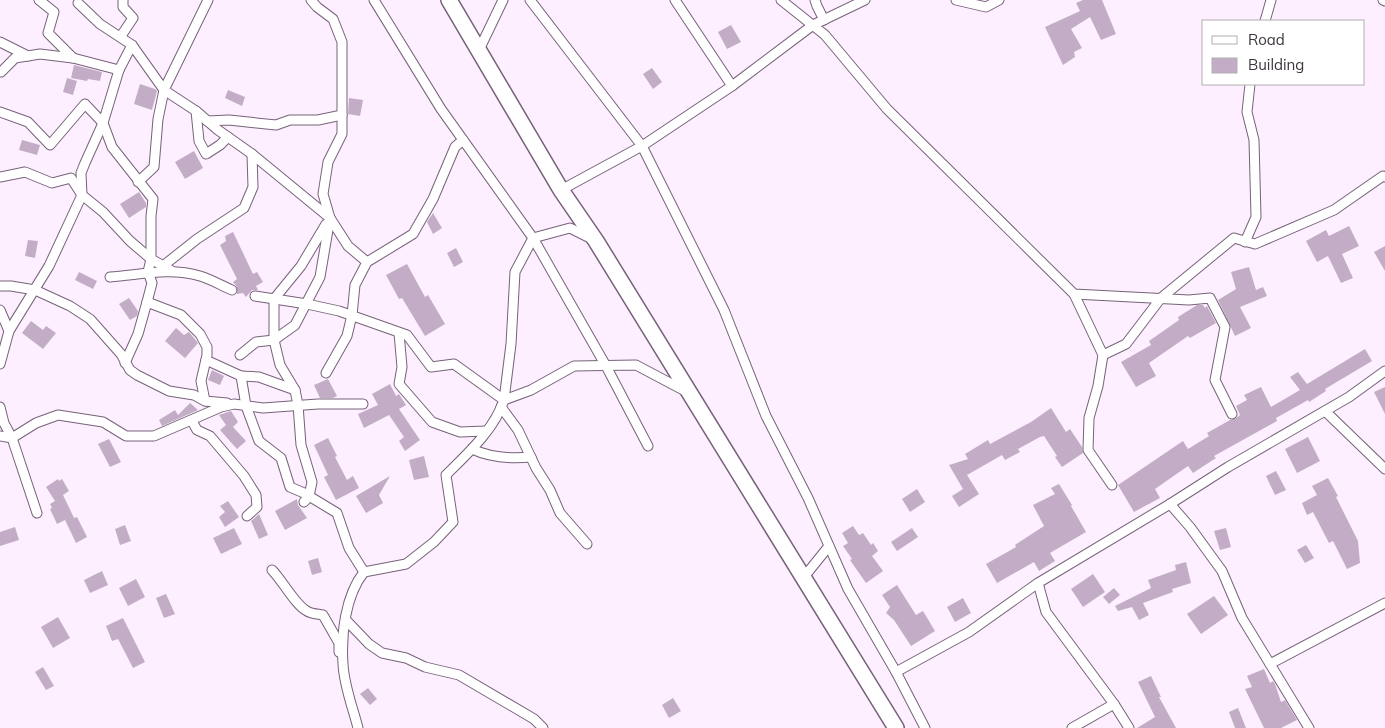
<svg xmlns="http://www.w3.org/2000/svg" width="1385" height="728" font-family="Mulish,sans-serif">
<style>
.building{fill:#c3adc6}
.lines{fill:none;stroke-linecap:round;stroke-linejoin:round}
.minor-casing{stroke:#776279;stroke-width:11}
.trunk-casing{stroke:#776279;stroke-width:18}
.minor{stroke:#fff;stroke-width:9}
.trunk{stroke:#fff;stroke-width:15}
</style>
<rect width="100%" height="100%" fill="#fdefff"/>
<!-- building -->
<g class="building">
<polygon points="1083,0 1102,0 1116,34 1101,40 1090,17 1071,29 1082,48 1074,52 1075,57 1063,65 1045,27 1080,11 1076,3"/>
<polygon points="731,25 741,42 727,49 718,32"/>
<polygon points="74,65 102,72 100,81 88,79 87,81 71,78"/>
<polygon points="652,68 662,82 653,89 643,74"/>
<polygon points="67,78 77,81 73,95 63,92"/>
<polygon points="140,84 155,89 157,91 152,110 134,104"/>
<polygon points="228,90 245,97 242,106 225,98"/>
<polygon points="349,98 363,100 360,116 348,114"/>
<polygon points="22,140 40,145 37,155 19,150"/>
<polygon points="194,151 203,168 185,179 175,162"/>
<polygon points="139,192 146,203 146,207 129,218 120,204"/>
<polygon points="433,213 442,228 433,234 427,222"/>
<polygon points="1349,226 1359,246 1342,254 1353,278 1341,283 1328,256 1317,262 1306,241 1326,230 1329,236"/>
<polygon points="233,232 253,274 257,272 263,282 256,286 258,290 252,290 246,297 243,293 237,294 237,287 233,282 237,279 220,245 226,241 225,236"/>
<polygon points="28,240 38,241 35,258 25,256"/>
<polygon points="1385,246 1385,271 1374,252"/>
<polygon points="456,248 463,262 454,267 447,253"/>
<polygon points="407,264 425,297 428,295 445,324 425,336 402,298 399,299 386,275"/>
<polygon points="1249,267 1256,290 1263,287 1267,296 1240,307 1251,328 1235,336 1218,300 1236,289 1231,272"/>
<polygon points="79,272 97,281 93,289 75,280"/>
<polygon points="129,298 138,311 137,316 130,320 119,304"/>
<polygon points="1197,305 1203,305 1205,308 1207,306 1216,323 1190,338 1188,336 1149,363 1156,376 1136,387 1121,362 1151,345 1149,341 1179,320 1178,317"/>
<polygon points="31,321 43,330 46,326 56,333 43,349 22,333"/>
<polygon points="176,328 184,335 189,332 198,343 185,358 165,341"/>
<polygon points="1365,349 1372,361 1325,389 1326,391 1309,402 1308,400 1276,418 1277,421 1214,456 1216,458 1193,473 1188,466 1155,489 1160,498 1134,512 1118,485 1183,441 1188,449 1209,436 1207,433 1230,420 1235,419 1240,415 1236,406 1247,400 1244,395 1261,387 1271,407 1300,390 1290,377 1298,372 1307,384"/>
<polygon points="212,370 224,376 220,385 208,380"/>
<polygon points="328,379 337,396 333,398 320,398 314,385"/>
<polygon points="390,384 396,396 399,394 406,405 399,409 420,440 405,451 399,441 404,437 389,415 364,428 358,414 378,405 372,394"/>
<polygon points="1385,387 1385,414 1374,392"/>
<polygon points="190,403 198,410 162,426 159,420 175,410 178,415"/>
<polygon points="1051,408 1066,432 1070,429 1082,447 1083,453 1062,467 1055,457 1057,456 1044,436 1040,437 1018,449 1020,452 1005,460 1002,455 967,475 979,494 959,507 952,496 963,489 949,465 968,459 965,454 988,440 990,444 1031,422"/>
<polygon points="231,411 238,422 233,427 246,441 237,449 220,430 226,425 219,415"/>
<polygon points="1308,437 1320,461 1297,473 1285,449"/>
<polygon points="328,438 337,456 335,457 347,480 353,476 359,488 336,500 324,477 328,475 314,445"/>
<polygon points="109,439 121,462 110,467 98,444"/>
<polygon points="424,456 429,477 414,480 409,460"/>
<polygon points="1276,471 1286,490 1275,495 1266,476"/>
<polygon points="390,476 379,495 383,503 366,513 356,496"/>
<polygon points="1328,478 1338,496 1336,497 1358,541 1360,563 1347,569 1333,541 1329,543 1313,512 1307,515 1302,503 1317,495 1312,486"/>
<polygon points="58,479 59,481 62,479 69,491 63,495 74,518 77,517 87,537 76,543 65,520 57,524 50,509 52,508 50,504 55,501 46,487"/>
<polygon points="1059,484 1072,505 1071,506 1086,532 1050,553 1055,561 1039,571 1034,562 997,583 986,564 1016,547 1015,545 1044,526 1033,505 1055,494 1051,488"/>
<polygon points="917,489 925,502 910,512 902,499"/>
<polygon points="297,499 298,505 307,518 285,530 275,511"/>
<polygon points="228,501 239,517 225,527 219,517 225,512 220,506"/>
<polygon points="259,514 268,535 259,539 251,521"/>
<polygon points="125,525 131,541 120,545 115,529"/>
<polygon points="853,526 859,535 863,533 871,545 873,543 878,551 872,556 883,571 866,583 850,560 852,559 843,546 848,543 842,533"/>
<polygon points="15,527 19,540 0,546 0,532"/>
<polygon points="234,528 242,544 221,554 213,538"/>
<polygon points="912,528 918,537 897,551 891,542"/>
<polygon points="1226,528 1231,547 1220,550 1214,531"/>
<polygon points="1306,545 1314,558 1305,563 1297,550"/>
<polygon points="318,558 322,572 312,575 308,561"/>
<polygon points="1186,562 1191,583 1172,589 1173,592 1143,603 1149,615 1139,620 1132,607 1118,611 1115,606 1151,588 1148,580 1176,570 1175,565"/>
<polygon points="102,571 108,585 90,593 84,580"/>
<polygon points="1093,574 1105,592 1083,607 1071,589"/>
<polygon points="136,579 145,597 128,606 119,588"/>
<polygon points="897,585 916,615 923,611 935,631 911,646 894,620 886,613 890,607 882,595"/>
<polygon points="1114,588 1120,595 1109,604 1103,597"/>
<polygon points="166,594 175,614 164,618 156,598"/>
<polygon points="1214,596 1228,615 1201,634 1187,614"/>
<polygon points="963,598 971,613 955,622 947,607"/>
<polygon points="58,617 70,638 53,648 41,627"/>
<polygon points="123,618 145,662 133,668 118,639 112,641 106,626"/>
<polygon points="43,667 54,686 46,690 35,672"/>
<polygon points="1264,669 1270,683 1273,681 1275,684 1281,702 1285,700 1297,720 1281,728 1264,728 1245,689 1252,687 1247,676"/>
<polygon points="1151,676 1161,697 1159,697 1176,728 1137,728 1155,717 1138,682"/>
<polygon points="368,688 377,699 370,705 360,694"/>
<polygon points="673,698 681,711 669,718 662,705"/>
<polygon points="1238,708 1246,728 1235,728 1229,712"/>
</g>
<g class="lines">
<defs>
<g id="minor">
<polyline points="39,0 54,12 48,33 73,58"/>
<polyline points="374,0 441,109 533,238 606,366 648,446"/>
<polyline points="530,0 642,146 724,310 766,416 808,498 848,589 896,672 925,728"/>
<polyline points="675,0 732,86"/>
<polyline points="781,0 825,35 887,109 1074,294 1189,300 1210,298 1225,327 1215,380 1232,414"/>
<polyline points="815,0 817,6 824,20"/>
<polyline points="956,0 986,7 999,0"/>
<polyline points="1383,0 1385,1"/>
<polyline points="78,3 100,24 132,45 164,90 196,111 218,130 252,154 330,218 348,246 367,262"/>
<polyline points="1265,21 1271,0"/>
<polyline points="121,36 133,18 123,7 123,0"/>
<polyline points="0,42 28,56"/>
<polyline points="479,50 503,0"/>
<polyline points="1,72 15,58 40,54 73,58 119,70"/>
<polyline points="196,111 199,141 206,154 220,145 228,137"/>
<polyline points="0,112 28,122 50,145 85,104 103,123 112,147 153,199 151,216 151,259 148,272 152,283 147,302 181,315 200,334 207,347 207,355 201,381 205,401"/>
<polyline points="207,121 229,120 276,125 290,120 318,120 342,115"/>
<polyline points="0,177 25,172 52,183 71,178 82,195 103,212 130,241 151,259 172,271"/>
<polyline points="138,182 154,167 158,119 164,90 208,0"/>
<polyline points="562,193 561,190 642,146 732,86 813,25 865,0"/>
<polyline points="1245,242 1256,217 1254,140 1247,112 1250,84"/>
<polyline points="163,266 197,239 244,208 253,187 252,154"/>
<path d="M110 277C140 275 169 267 200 276 211 279 222 286 232 290"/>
<polyline points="0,286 11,286 35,290 70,306 90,319 121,354 130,370 137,375 169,391 194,395 205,401 227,403"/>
<polyline points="1074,294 1103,355 1098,386 1089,418 1088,450 1112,485"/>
<polyline points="255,296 307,304 339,311 407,335 431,367 454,364 504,400"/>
<polyline points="0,310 9,331"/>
<polyline points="399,333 402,367 399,384 432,422 460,432 486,431"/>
<polyline points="240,355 256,342 274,340 295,325 320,277 330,218 323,194 328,162 342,134 342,42 333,19 317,7 311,0"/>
<polyline points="1103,355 1126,344 1161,298 1234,238 1255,244 1334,210 1383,176 1385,177"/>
<path d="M206 360 241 376 246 406 259 441 281 458 290 487 304 493 337 513 349 548 364 572 406 564 434 542 453 522 446 475C468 453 494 430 504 400L511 344 515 272 533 238 570 228 592 239"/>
<polyline points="125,363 138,334 147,302"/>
<polyline points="0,364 9,331 49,266 82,195 81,173 85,163 103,123 119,70 132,45"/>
<polyline points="326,373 347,336 352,315 355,285 367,262 413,234 433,199 455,147 463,140"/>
<polyline points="241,376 259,377 295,390"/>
<polyline points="504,400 531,390 574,366 636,365 687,392"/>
<polyline points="0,407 4,423 12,438 37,513"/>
<polyline points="501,407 518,430 536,468 550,490 560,513 587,544"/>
<polyline points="1325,411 1385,469"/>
<polyline points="192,421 197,430 210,436 244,476 256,495 257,507 247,516"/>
<polyline points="0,436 12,438 36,423 58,415 103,422 126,436 154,436 221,407 234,404 263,408 318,404 363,404"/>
<path d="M472 449C491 458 510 459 531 457"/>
<polyline points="304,502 309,496 312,482 301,445 298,405 295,390 280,365 274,340 274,299 301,266 326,224"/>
<polyline points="1170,504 1190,527 1222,571 1242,618 1309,728"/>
<path d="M272 570C282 580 296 606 307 611 311 614 318 614 323 615L339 643V652"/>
<polyline points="804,577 829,546"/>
<polyline points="346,620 369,644 382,653 406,658 425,667 459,675 534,719 543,728"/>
<polyline points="1270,664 1385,603"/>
<polyline points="896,672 969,632 1038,583"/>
<polyline points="1114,704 1129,728"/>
<path d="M358 728C353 708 344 686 343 664 341 635 345 596 364 572"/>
<polyline points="1072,728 1114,704 1046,612 1038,583 1170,504 1228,467 1349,397 1385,371"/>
</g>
<polyline id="trunk" points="449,0 561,190 596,241 896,728"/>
</defs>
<!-- minor casing -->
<use href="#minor" class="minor-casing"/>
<!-- trunk casing -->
<use href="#trunk" class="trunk-casing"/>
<!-- minor -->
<use href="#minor" class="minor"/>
<!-- trunk -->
<use href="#trunk" class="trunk"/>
</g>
<!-- legend -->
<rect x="1202" y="20" width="162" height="65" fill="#ffffff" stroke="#b2aeb2"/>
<rect x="1212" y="36" width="25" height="8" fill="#ffffff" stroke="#b2aeb2"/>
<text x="1248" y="45" font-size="15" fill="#3e353f">Road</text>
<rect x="1212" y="58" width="25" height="15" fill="#c3adc6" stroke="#b2aeb2"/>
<text x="1248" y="70" font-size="15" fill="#3e353f">Building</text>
</svg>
